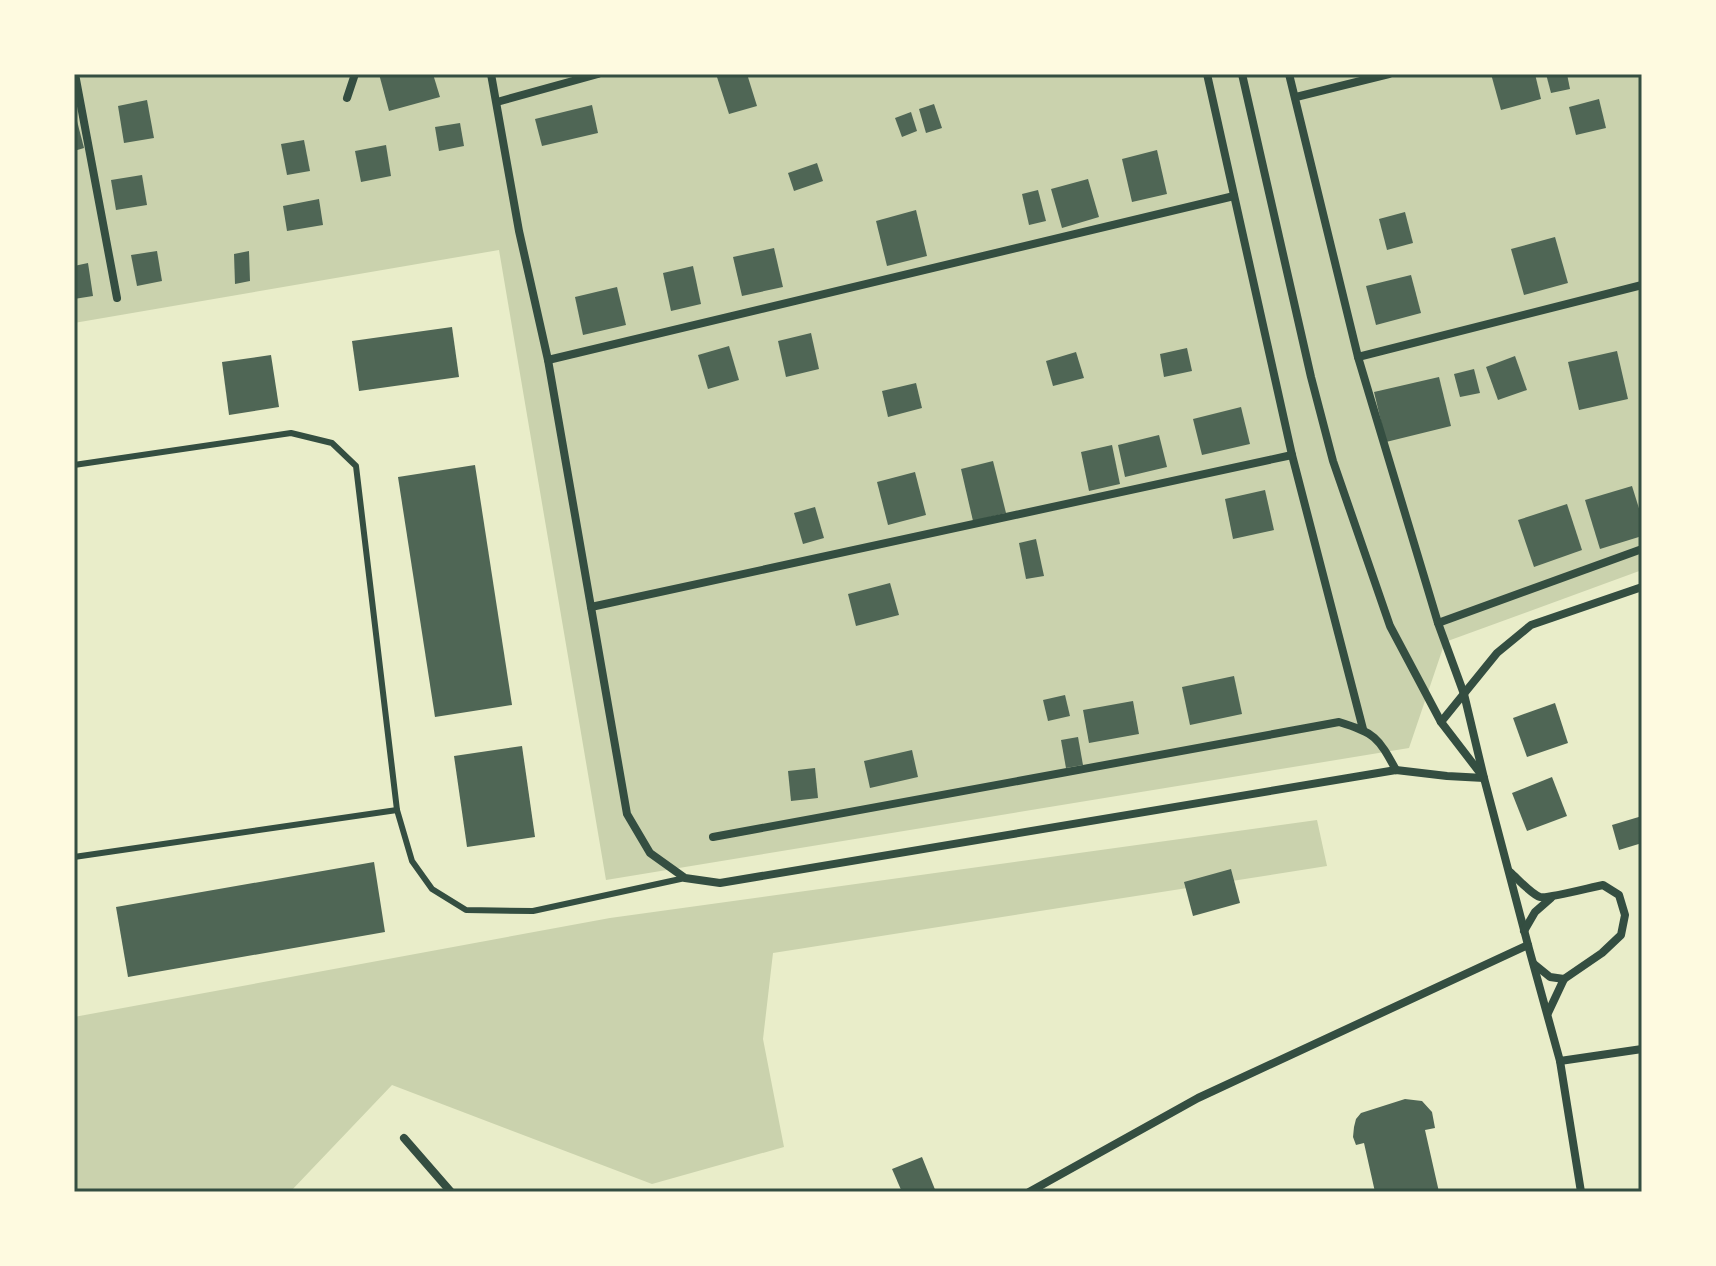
<svg xmlns="http://www.w3.org/2000/svg" width="1716" height="1266" font-family="Barlow,sans-serif">
<style>
.green{fill:#cad2ad}
.building{fill:#4f6655}
.lines{fill:none;stroke-linecap:round;stroke-linejoin:round}
.service{stroke:#344e41;stroke-width:6}
.minor{stroke:#344e41;stroke-width:8}
.neatline{fill:none;stroke:#344e41;stroke-width:3}
</style>
<rect width="100%" height="100%" fill="#e9edc9"/>
<!-- green -->
<g class="green">
<polygon points="74,74 1642,74 1642,570 1445,642 1409,748 606,880 499,250 74,323"/>
<polygon points="1317,820 1327,866 773,953 763,1039 784,1147 652,1184 392,1085 290,1192 74,1192 74,1017 610,918"/>
</g>
<!-- building -->
<g class="building">
<polygon points="379,74 433,74 440,97 389,111"/>
<polygon points="716,74 747,74 757,106 729,114"/>
<polygon points="1491,74 1535,74 1541,99 1501,110"/>
<polygon points="1546,74 1567,74 1570,89 1551,93"/>
<polygon points="1599,99 1606,128 1576,135 1569,107"/>
<polygon points="147,100 154,138 124,143 118,106"/>
<polygon points="934,104 942,128 926,133 919,109"/>
<polygon points="592,105 598,133 542,146 535,119"/>
<polygon points="911,112 917,131 902,137 895,118"/>
<polygon points="77,121 84,148 74,151 74,122"/>
<polygon points="460,123 464,146 439,151 435,127"/>
<polygon points="304,140 310,171 287,175 281,144"/>
<polygon points="386,145 391,176 361,182 355,151"/>
<polygon points="1157,150 1167,194 1132,202 1122,159"/>
<polygon points="817,163 823,181 794,191 788,173"/>
<polygon points="142,175 147,205 116,210 111,180"/>
<polygon points="1088,179 1099,217 1062,228 1051,189"/>
<polygon points="1038,190 1046,221 1029,225 1022,194"/>
<polygon points="319,199 323,225 287,231 283,206"/>
<polygon points="916,210 927,256 887,266 876,221"/>
<polygon points="1405,212 1413,243 1387,250 1379,219"/>
<polygon points="1555,237 1568,283 1524,295 1511,249"/>
<polygon points="774,248 783,287 742,296 733,257"/>
<polygon points="157,251 162,281 137,286 131,255"/>
<polygon points="249,251 250,281 235,284 234,254"/>
<polygon points="88,263 93,296 74,299 74,266"/>
<polygon points="693,266 701,304 671,311 663,273"/>
<polygon points="1411,275 1421,313 1376,325 1366,286"/>
<polygon points="617,287 626,325 583,335 575,297"/>
<polygon points="452,327 459,377 359,391 352,341"/>
<polygon points="811,333 819,369 786,377 778,341"/>
<polygon points="729,346 739,380 708,389 698,355"/>
<polygon points="1187,348 1192,371 1164,377 1160,354"/>
<polygon points="1617,351 1628,399 1579,410 1568,362"/>
<polygon points="1076,352 1084,378 1053,386 1046,361"/>
<polygon points="271,355 279,407 229,415 222,362"/>
<polygon points="1515,356 1527,390 1498,400 1486,367"/>
<polygon points="1474,369 1480,393 1460,397 1454,374"/>
<polygon points="1439,377 1451,426 1386,442 1374,392"/>
<polygon points="916,383 922,408 888,417 882,391"/>
<polygon points="1241,407 1250,444 1202,455 1193,419"/>
<polygon points="1159,435 1167,467 1125,477 1118,445"/>
<polygon points="1112,445 1120,484 1089,491 1081,452"/>
<polygon points="993,461 1006,513 973,521 961,469"/>
<polygon points="475,465 512,705 435,717 398,477"/>
<polygon points="915,472 926,515 888,525 877,482"/>
<polygon points="1632,486 1642,518 1642,536 1600,549 1585,500"/>
<polygon points="1265,490 1274,530 1233,539 1225,499"/>
<polygon points="1567,504 1582,550 1534,567 1518,520"/>
<polygon points="815,507 824,538 803,544 794,513"/>
<polygon points="1036,539 1044,576 1026,579 1019,543"/>
<polygon points="890,583 899,615 856,626 848,594"/>
<polygon points="1234,676 1242,714 1190,725 1182,687"/>
<polygon points="1065,695 1070,716 1048,721 1043,700"/>
<polygon points="1133,701 1139,734 1089,743 1083,710"/>
<polygon points="1555,703 1568,743 1527,757 1513,718"/>
<polygon points="1078,737 1083,765 1066,768 1061,740"/>
<polygon points="522,746 535,837 467,847 454,756"/>
<polygon points="912,750 918,777 870,788 864,761"/>
<polygon points="815,768 818,798 791,801 788,771"/>
<polygon points="1552,777 1567,816 1527,831 1512,793"/>
<polygon points="1642,816 1642,843 1619,850 1612,825"/>
<polygon points="374,862 385,932 128,977 116,907"/>
<polygon points="1231,869 1240,903 1193,916 1184,882"/>
<polygon points="1405,1099 1422,1101 1432,1112 1435,1128 1425,1130 1439,1192 1375,1192 1364,1143 1356,1145 1353,1137 1354,1127 1356,1119 1361,1113"/>
<polygon points="922,1157 936,1192 902,1192 892,1169"/>
</g>
<g class="lines">
<!-- service -->
<g class="service">
<polyline points="74,465 291,433 332,443 356,466 397,810 412,861 432,889 466,910 533,911 685,878"/>
<polyline points="74,857 397,810"/>
</g>
<!-- minor -->
<g class="minor">
<polyline points="75,74 117,298"/>
<polyline points="491,74 519,231 548,360 627,814 650,853 685,878 720,883 1396,770 1447,776 1484,778 1464,694 1438,623 1358,357 1289,74"/>
<polyline points="1207,74 1292,455 1363,729"/>
<polyline points="1242,74 1311,377 1333,461 1390,626 1441,722 1484,778 1528,945 1560,1061 1581,1192"/>
<polyline points="1296,97 1389,74"/>
<polyline points="347,98 355,74"/>
<polyline points="497,102 598,74"/>
<polyline points="1358,357 1642,285"/>
<polyline points="548,360 1234,196"/>
<polyline points="591,607 1292,455"/>
<polyline points="1438,623 1642,549"/>
<polyline points="1441,722 1497,653 1531,625 1642,587"/>
<path d="M713 837 1339 722C1375 733 1378 737 1396 770"/>
<path d="M1510 872C1517 878 1531 894 1540 897 1547 899 1592 887 1603 885L1619 895 1625 915 1621 935 1602 953 1564 979 1548 1013"/>
<polyline points="1524,931 1535,912 1551,898"/>
<polyline points="1534,964 1550,977 1564,979"/>
<polyline points="1560,1061 1642,1049"/>
<polyline points="404,1138 451,1192"/>
<polyline points="1029,1192 1198,1098 1528,945"/>
</g>
</g>
<!-- border -->
<rect width="1716" height="1266" fill="none" stroke="#fefae0" stroke-width="152"/>
<rect x="76" y="76" width="1564" height="1114" class="neatline"/>
</svg>
